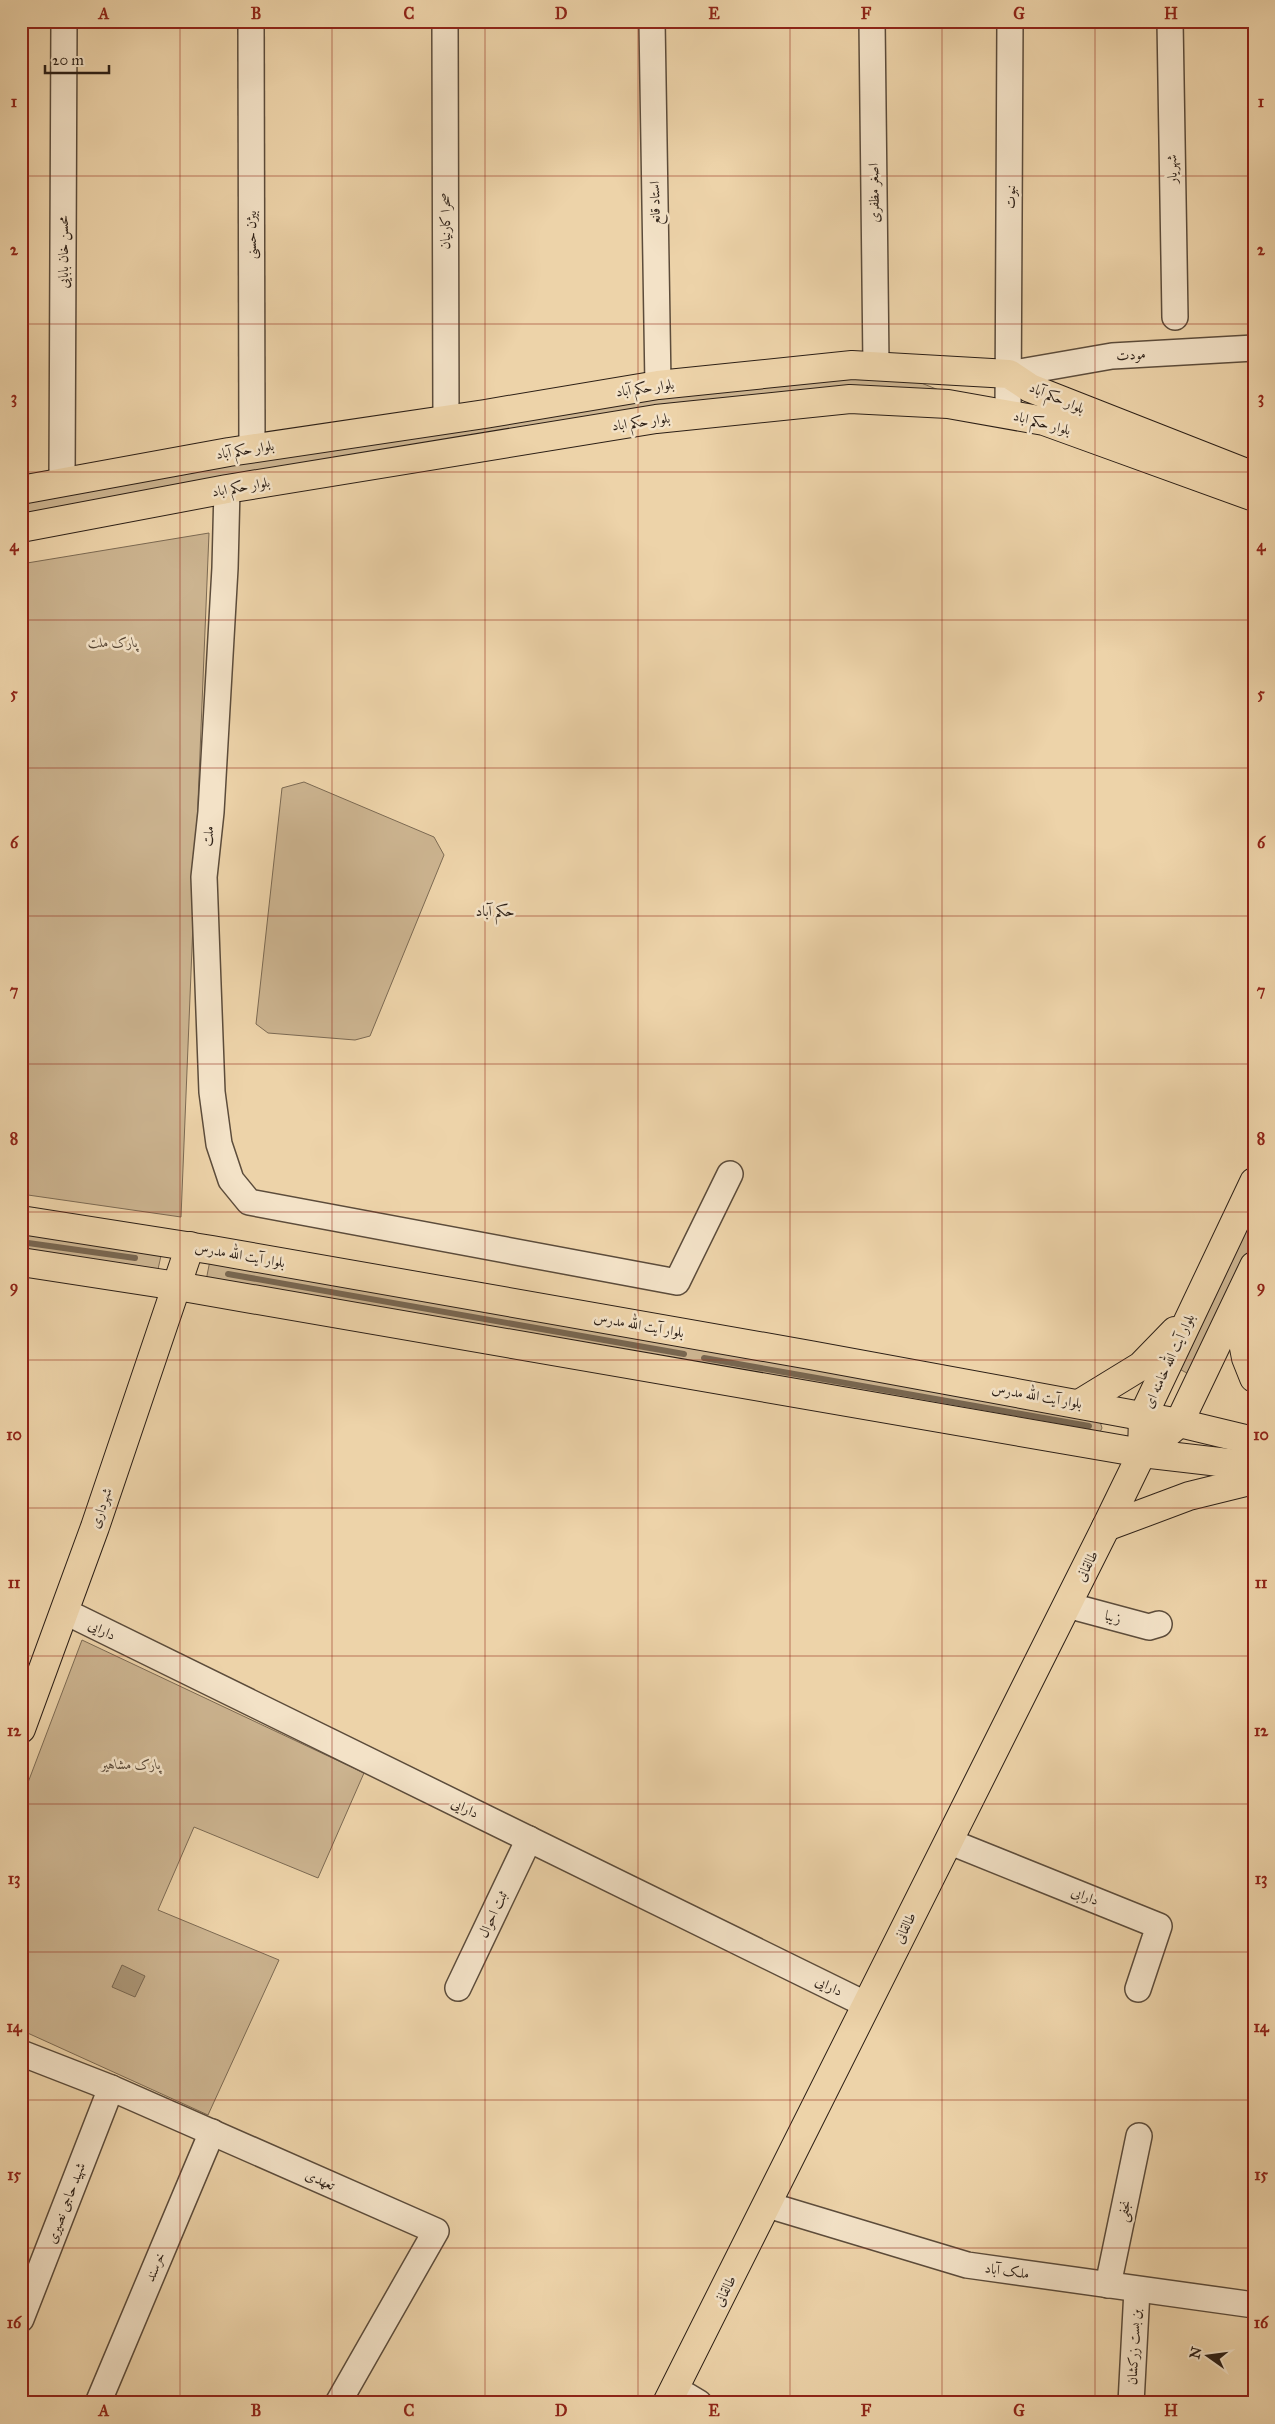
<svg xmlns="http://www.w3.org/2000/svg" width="1275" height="2424" font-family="'IM FELL Great Primer',Amiri,serif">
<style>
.green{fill:#ccb490;stroke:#7c6a53}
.water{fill:#ab9677;stroke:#786650}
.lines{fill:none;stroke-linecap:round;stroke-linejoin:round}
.stream{stroke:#786650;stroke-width:6}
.minor-casing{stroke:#5c4c3b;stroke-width:28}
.major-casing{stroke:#2c1f16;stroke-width:30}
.minor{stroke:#f3e2c7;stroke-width:25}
.major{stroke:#edd3a9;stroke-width:28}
.grid{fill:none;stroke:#8f2418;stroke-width:1;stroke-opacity:0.55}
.labels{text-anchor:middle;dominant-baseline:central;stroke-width:5;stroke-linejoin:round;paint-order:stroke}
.street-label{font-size:14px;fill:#2c1f16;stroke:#f3e2c7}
.park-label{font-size:14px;font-style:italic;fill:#544434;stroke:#f3e2c7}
.neighbourhood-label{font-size:15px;fill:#2c1f16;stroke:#f3e2c7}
.neatline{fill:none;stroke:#8f2418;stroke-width:2}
.grid-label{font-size:16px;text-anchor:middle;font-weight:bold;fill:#8f2418}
</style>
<rect width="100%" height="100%" fill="#edd3a9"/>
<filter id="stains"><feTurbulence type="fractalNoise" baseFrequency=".004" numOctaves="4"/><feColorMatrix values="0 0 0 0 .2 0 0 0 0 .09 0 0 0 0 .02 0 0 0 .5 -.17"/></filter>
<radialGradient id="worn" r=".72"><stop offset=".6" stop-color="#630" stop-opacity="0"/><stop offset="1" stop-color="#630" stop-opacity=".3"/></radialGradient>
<!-- green -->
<g class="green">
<polygon points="876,365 989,410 850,399 21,528 21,490"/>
<polygon points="209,533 181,1217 21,1194 21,564"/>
<polygon points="304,782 434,837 444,855 370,1036 355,1040 268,1033 256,1024 282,788"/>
<polygon points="1254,1182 1254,1266 1200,1380 1168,1363"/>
<polygon points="21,1220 164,1242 155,1283 21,1262"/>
<polygon points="212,1250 1099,1418 1102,1428 1097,1438 204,1291"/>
<polygon points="82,1640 364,1773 318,1878 194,1827 158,1910 279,1960 208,2115 21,2030 21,1801"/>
</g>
<!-- water -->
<polygon class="water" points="122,1965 145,1976 135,1997 112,1987"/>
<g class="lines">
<!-- stream -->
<g class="stream">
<polyline points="21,1242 135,1258"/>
<polyline points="228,1274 684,1354"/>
<polyline points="704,1358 1089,1426"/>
</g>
<defs>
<g id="minor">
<polyline points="251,21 252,448"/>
<polyline points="445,21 446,420"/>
<polyline points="652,21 658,385"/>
<polyline points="872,21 876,365"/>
<polyline points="1170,21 1175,317"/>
<polyline points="1009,374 1112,356 1254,348"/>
<polyline points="1008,414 1010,21"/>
<polyline points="62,482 64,21"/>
<polyline points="227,489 225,568 211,812 204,877 212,1092 219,1144 231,1180 249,1202 677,1282 730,1174"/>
<polyline points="1067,1605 1149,1627 1159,1624"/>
<polyline points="64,1611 867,2005"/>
<polyline points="948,1841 1159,1926 1138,1989"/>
<polyline points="458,1988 529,1839"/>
<polyline points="21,2053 111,2088 436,2231 338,2403"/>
<polyline points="768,2205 967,2265 1254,2305"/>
<polyline points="1108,2285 1139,2136"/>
<polyline points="21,2319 111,2088"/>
<polyline points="674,2388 699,2403"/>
<polyline points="98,2403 212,2132"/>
<polyline points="1131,2403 1137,2290"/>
</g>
<g id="major">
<polyline points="21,490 229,452 485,414 658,385 852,365 1009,374 1030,388 1254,476"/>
<polyline points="21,528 227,489 656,419 850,399 948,404 1044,421 1254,497"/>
<polyline points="21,1220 212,1250 810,1355 1179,1423 1254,1441"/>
<polyline points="21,1262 177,1286 1142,1453 1254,1466"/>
<polyline points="1236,1306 1246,1358 1254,1378"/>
<polyline points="1079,1404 1141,1366 1175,1331"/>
<polyline points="1165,1435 1179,1423 1254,1266"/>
<polyline points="1106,1527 1189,1496 1254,1480"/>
<polyline points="21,1729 95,1527 190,1246"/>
<polyline points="667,2403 1106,1527 1142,1453 1143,1416 1254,1182"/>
</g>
</defs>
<!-- minor casing -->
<use href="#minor" class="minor-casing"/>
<!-- major casing -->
<use href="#major" class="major-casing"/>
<!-- minor -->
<use href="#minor" class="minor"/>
<!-- major -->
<use href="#major" class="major"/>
</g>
<!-- grid -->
<path class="grid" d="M180 21V2403M332 21V2403M485 21V2403M638 21V2403M790 21V2403M942 21V2403M1095 21V2403M21 176H1254M21 324H1254M21 472H1254M21 620H1254M21 768H1254M21 916H1254M21 1064H1254M21 1212H1254M21 1360H1254M21 1508H1254M21 1656H1254M21 1804H1254M21 1952H1254M21 2100H1254M21 2248H1254"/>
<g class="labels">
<!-- street labels -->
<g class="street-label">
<text transform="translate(1172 169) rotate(-91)">شهریار</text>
<text transform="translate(874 193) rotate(-91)">اصغر مظفری</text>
<text transform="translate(1010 197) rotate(-90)">نبوت</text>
<text transform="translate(655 203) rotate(-91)">استاد قانع</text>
<text transform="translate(445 221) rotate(-90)">صحرا کارنیان</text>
<text transform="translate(251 235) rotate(-90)">بیژن حسنی</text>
<text transform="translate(63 252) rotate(-90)">محسن خان بابایی</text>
<text transform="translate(1131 355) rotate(-4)">مودت</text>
<text transform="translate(645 388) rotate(-8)">بلوار حکم آباد</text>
<text transform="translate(1057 398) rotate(23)">بلوار حکم آباد</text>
<text transform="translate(641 422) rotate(-8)">بلوار حکم اباد</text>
<text transform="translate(1042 423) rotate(15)">بلوار حکم اباد</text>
<text transform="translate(245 450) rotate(-9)">بلوار حکم آباد</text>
<text transform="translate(241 487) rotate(-10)">بلوار حکم اباد</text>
<text transform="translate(208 836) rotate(-84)">ملت</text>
<text transform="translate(240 1255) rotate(10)">بلوار آیت الله مدرس</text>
<text transform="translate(639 1325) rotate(10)">بلوار آیت الله مدرس</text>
<text transform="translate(1169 1361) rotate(-65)">بلوار آیت الله خامنه ای</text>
<text transform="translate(1037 1396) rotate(10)">بلوار آیت الله مدرس</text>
<text transform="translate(101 1508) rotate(-71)">شهرداری</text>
<text transform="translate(1087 1566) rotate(-63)">طالقانی</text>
<text transform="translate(1113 1617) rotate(15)">زیبا</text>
<text transform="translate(102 1630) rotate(26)">دارایی</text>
<text transform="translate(465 1808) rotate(26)">دارایی</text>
<text transform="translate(1085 1896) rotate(22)">دارابی</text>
<text transform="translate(493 1914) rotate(-65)">ثبت احوال</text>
<text transform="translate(905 1928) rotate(-64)">طالقانی</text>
<text transform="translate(829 1986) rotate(26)">دارایی</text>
<text transform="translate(320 2180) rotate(24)">تعهدی</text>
<text transform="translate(66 2203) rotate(-69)">شهید حاجی نصیری</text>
<text transform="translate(1124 2211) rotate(-78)">نجفی</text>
<text transform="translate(155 2267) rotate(-67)">خرسند</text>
<text transform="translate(1007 2271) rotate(8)">ملک آباد</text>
<text transform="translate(725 2291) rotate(-63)">طالقانی</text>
<text transform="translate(1134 2347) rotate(-87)">بن بست زرکشان</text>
</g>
<!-- park labels -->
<g class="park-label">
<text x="113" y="642">پارک ملت</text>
<text x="131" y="1764">پارک مشاهیر</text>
</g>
<!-- neighbourhood labels -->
<g class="neighbourhood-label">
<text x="495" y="911">حکم آباد</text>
</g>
</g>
<!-- margin -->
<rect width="1275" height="2424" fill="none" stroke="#edd3a9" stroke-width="55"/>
<!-- north arrow -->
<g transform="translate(1208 2356) rotate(284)" stroke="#f3e2c7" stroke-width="4" paint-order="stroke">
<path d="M0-4L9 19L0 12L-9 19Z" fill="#2c1f16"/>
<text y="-8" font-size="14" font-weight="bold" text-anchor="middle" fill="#2c1f16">N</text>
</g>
<!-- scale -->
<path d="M45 65v8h64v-8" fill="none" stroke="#2c1f16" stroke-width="2.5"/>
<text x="52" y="65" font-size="15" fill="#2c1f16" stroke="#f3e2c7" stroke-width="4" paint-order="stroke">20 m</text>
<rect x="28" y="28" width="1220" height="2368" class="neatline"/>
<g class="grid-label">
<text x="104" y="19">A</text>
<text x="256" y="19">B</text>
<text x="409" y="19">C</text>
<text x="561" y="19">D</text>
<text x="714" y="19">E</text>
<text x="866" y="19">F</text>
<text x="1019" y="19">G</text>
<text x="1171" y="19">H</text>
<text x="14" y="107">1</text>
<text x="1261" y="107">1</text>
<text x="14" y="255">2</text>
<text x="1261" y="255">2</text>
<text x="14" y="403">3</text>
<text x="1261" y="403">3</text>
<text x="14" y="551">4</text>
<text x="1261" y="551">4</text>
<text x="14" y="699">5</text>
<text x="1261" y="699">5</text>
<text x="14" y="848">6</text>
<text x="1261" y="848">6</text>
<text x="14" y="996">7</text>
<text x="1261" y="996">7</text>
<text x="14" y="1144">8</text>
<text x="1261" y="1144">8</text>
<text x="14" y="1292">9</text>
<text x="1261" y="1292">9</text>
<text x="14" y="1440">10</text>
<text x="1261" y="1440">10</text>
<text x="14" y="1588">11</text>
<text x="1261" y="1588">11</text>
<text x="14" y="1736">12</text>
<text x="1261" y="1736">12</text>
<text x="14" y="1884">13</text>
<text x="1261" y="1884">13</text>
<text x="14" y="2032">14</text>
<text x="1261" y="2032">14</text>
<text x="14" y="2180">15</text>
<text x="1261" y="2180">15</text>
<text x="14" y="2328">16</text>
<text x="1261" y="2328">16</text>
<text x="104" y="2416">A</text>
<text x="256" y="2416">B</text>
<text x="409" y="2416">C</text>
<text x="561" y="2416">D</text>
<text x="714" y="2416">E</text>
<text x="866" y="2416">F</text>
<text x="1019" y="2416">G</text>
<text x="1171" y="2416">H</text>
</g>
<rect width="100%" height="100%" filter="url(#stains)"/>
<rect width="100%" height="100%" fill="url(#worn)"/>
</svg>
